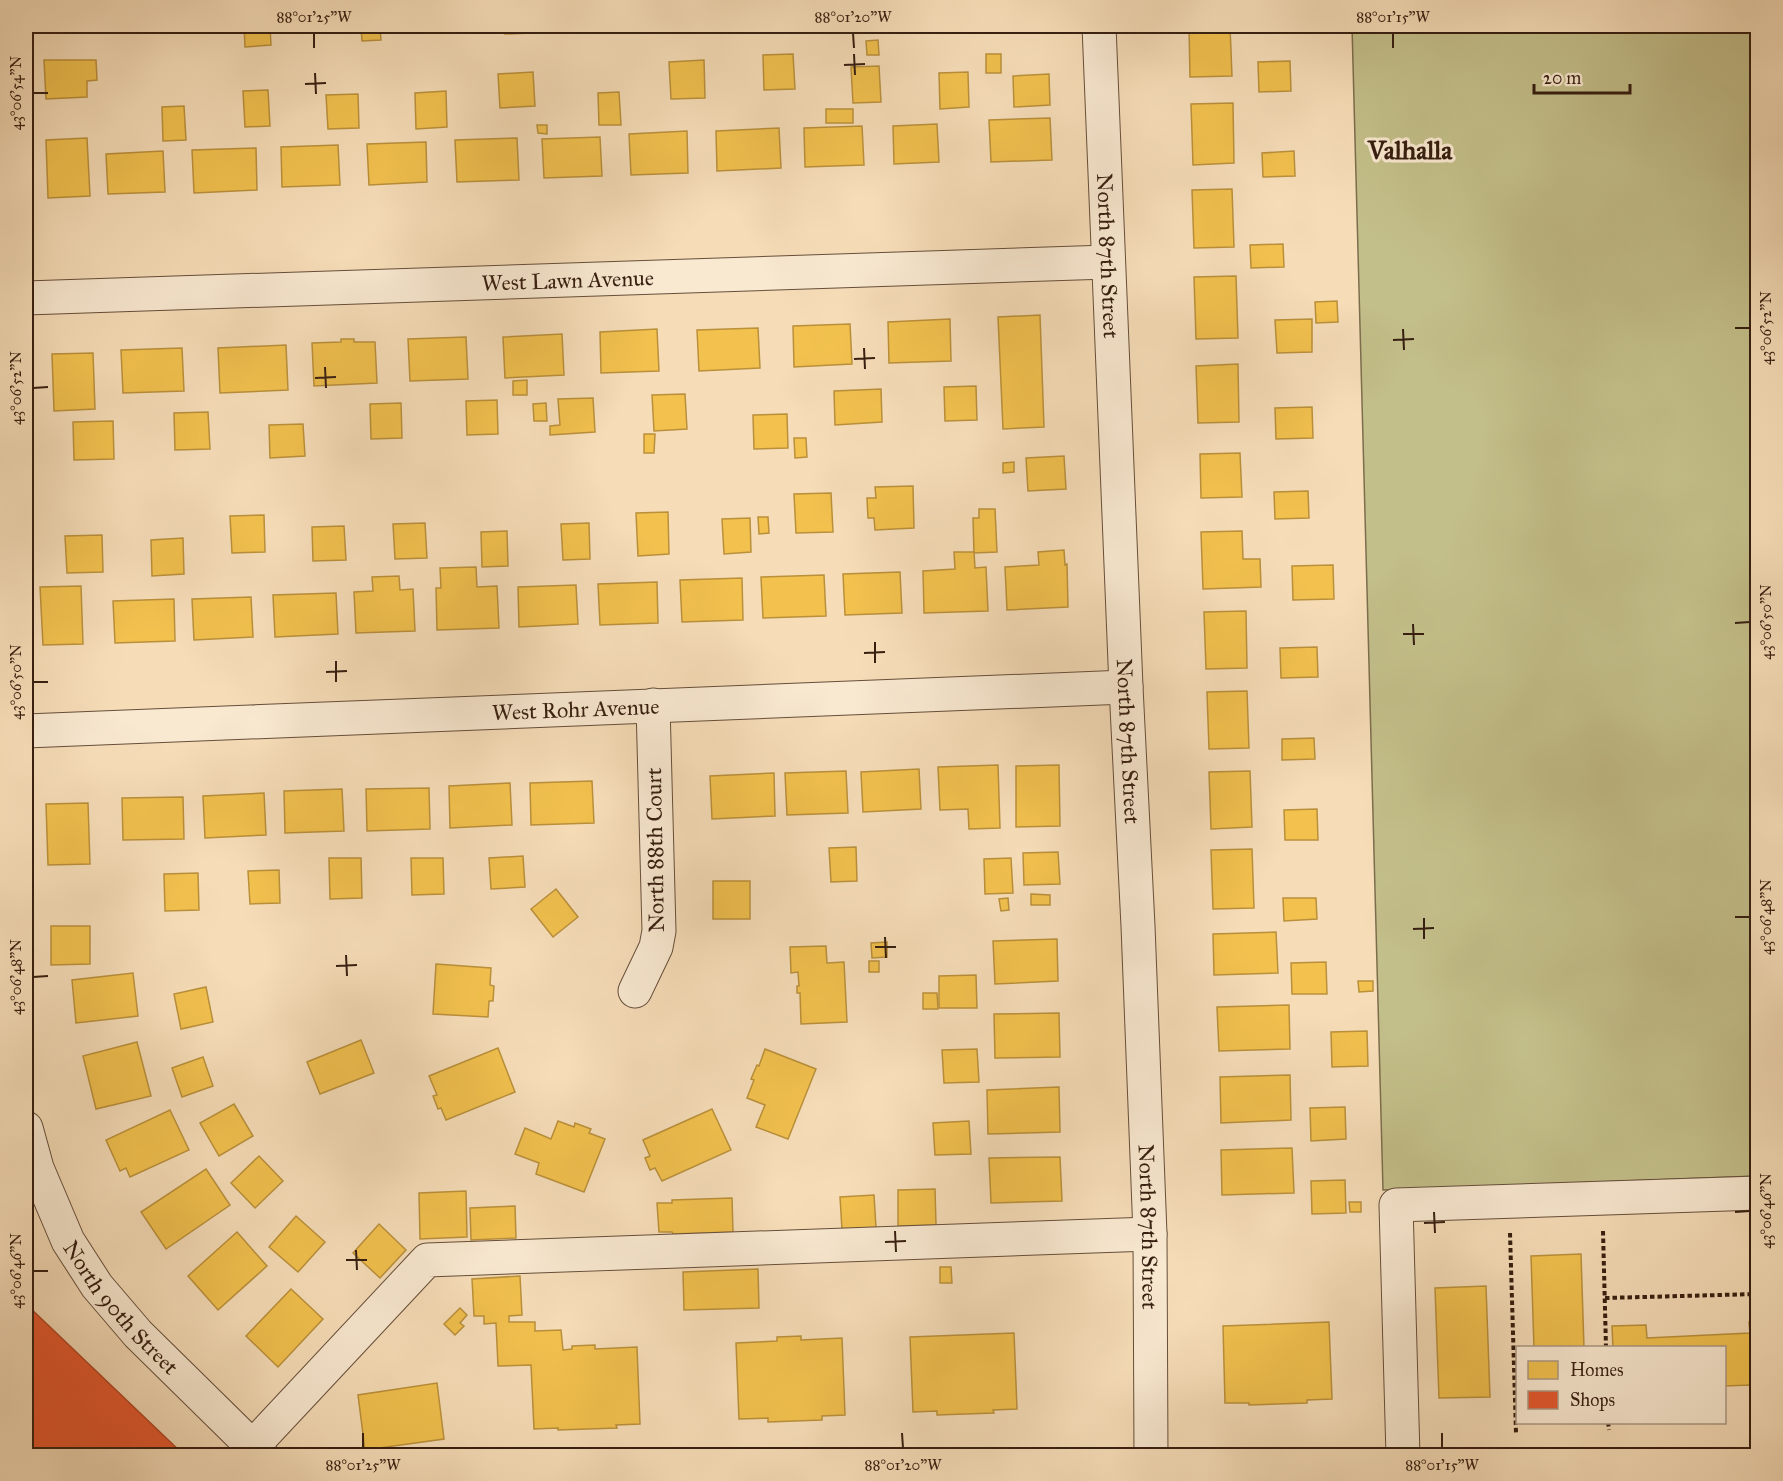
<svg xmlns="http://www.w3.org/2000/svg" width="1783" height="1481" font-family="'IM FELL Great Primer',serif">
<style>
.green{fill:#c3bf8a;stroke:#7c6e4d;stroke-width:1.5}
.homes{fill:#f2c14e;stroke:#ba903b;stroke-width:1.5}
.shops{fill:#e4572e;stroke:#b04625;stroke-width:1.5}
.lines{fill:none;stroke-linecap:round;stroke-linejoin:round}
.minor-casing{stroke:#664e3a;stroke-width:35}
.path{stroke:#361e10;stroke-width:4;stroke-dasharray:4.5 3;stroke-linecap:butt}
.minor{stroke:#f9e9d1;stroke-width:33}
.ticks{fill:none;stroke:#361e10;stroke-width:2}
.labels{text-anchor:middle;dominant-baseline:central;stroke-width:6;stroke-linejoin:round;paint-order:stroke}
.street-label{font-size:22px;fill:#361e10;stroke:#f9e9d1}
.quarter-label{font-size:26px;font-weight:bold;fill:#361e10;stroke:#f9e9d1}
.neatline{fill:none;stroke:#361e10;stroke-width:2}
.ticks-label{font-size:15px;text-anchor:middle;fill:#361e10}
</style>
<rect width="100%" height="100%" fill="#f6ddb8"/>
<filter id="stains"><feTurbulence type="fractalNoise" baseFrequency=".00333" numOctaves="4"/><feColorMatrix values="0 0 0 0 .2 0 0 0 0 .09 0 0 0 0 .02 0 0 0 .5 -.17"/></filter>
<radialGradient id="worn" r=".72"><stop offset=".6" stop-color="#630" stop-opacity="0"/><stop offset="1" stop-color="#630" stop-opacity=".3"/></radialGradient>
<!-- green -->
<polygon class="green" points="1352,26 1757,26 1757,1176 1383,1190"/>
<!-- homes -->
<g class="homes">
<polygon points="244,26 270,26 271,45 245,47"/>
<polygon points="504,26 530,26 531,33 505,34"/>
<polygon points="665,26 705,26 705,28 666,30"/>
<polygon points="1189,26 1230,26 1232,76 1190,77"/>
<polygon points="361,28 380,28 381,40 362,41"/>
<polygon points="878,40 879,55 867,55 866,41"/>
<polygon points="793,54 795,89 764,90 763,55"/>
<rect x="986" y="54" width="15" height="19"/>
<polygon points="44,60 96,60 97,80 87,81 87,97 46,99"/>
<polygon points="704,60 705,98 671,99 669,62"/>
<polygon points="1290,61 1291,91 1259,92 1258,62"/>
<polygon points="879,66 881,102 853,103 851,67"/>
<polygon points="533,72 535,106 500,108 498,74"/>
<polygon points="968,72 969,107 940,109 939,73"/>
<polygon points="1049,74 1050,105 1014,107 1013,76"/>
<polygon points="268,90 270,126 245,127 243,91"/>
<polygon points="446,91 447,127 416,129 415,93"/>
<polygon points="619,92 621,125 599,125 598,93"/>
<polygon points="358,94 359,128 328,129 326,95"/>
<polygon points="1233,103 1234,163 1193,165 1191,104"/>
<polygon points="184,106 186,140 163,141 162,107"/>
<rect x="826" y="109" width="27" height="14"/>
<polygon points="1050,118 1052,160 991,162 989,120"/>
<polygon points="937,124 939,162 894,164 893,126"/>
<polygon points="537,125 547,125 547,134 538,133"/>
<polygon points="862,126 864,165 805,167 804,128"/>
<polygon points="779,128 781,168 717,171 716,131"/>
<polygon points="687,131 688,173 631,175 629,134"/>
<polygon points="600,137 602,176 544,178 542,139"/>
<polygon points="87,138 90,196 48,198 46,140"/>
<polygon points="517,138 519,180 457,182 455,140"/>
<polygon points="426,142 427,182 369,185 367,144"/>
<polygon points="338,145 340,185 282,187 281,147"/>
<polygon points="256,148 257,190 194,193 192,150"/>
<polygon points="163,151 165,192 108,194 106,154"/>
<polygon points="1294,151 1295,176 1263,177 1262,153"/>
<polygon points="1232,189 1234,247 1194,248 1192,190"/>
<polygon points="1283,244 1284,267 1251,268 1250,245"/>
<polygon points="1236,276 1238,338 1196,339 1194,277"/>
<polygon points="1337,301 1338,322 1316,323 1315,302"/>
<polygon points="1040,315 1044,427 1003,429 998,317"/>
<polygon points="950,319 951,361 889,363 888,322"/>
<polygon points="1312,319 1312,352 1277,353 1275,320"/>
<polygon points="850,324 852,364 794,367 793,326"/>
<polygon points="758,328 760,368 699,371 697,330"/>
<polygon points="657,329 659,371 601,373 600,332"/>
<polygon points="562,334 564,375 505,378 503,337"/>
<polygon points="466,337 468,379 410,381 408,339"/>
<polygon points="341,339 354,339 354,342 375,342 377,383 314,386 312,343 341,342"/>
<polygon points="286,345 288,390 220,393 218,348"/>
<polygon points="182,348 184,391 123,393 121,350"/>
<polygon points="93,353 95,409 54,411 52,354"/>
<polygon points="1238,364 1239,422 1198,423 1196,366"/>
<polygon points="527,380 527,395 513,395 513,381"/>
<polygon points="976,386 977,420 945,421 944,387"/>
<polygon points="881,389 882,422 835,425 834,391"/>
<polygon points="685,394 687,429 654,431 652,395"/>
<polygon points="593,398 595,432 550,435 550,426 560,425 558,399"/>
<polygon points="497,400 498,434 467,435 466,401"/>
<polygon points="401,403 402,438 371,439 370,404"/>
<polygon points="546,403 547,421 534,421 533,404"/>
<polygon points="1312,407 1313,438 1276,439 1275,408"/>
<polygon points="208,412 210,449 175,450 174,413"/>
<polygon points="787,414 788,448 754,449 753,415"/>
<polygon points="113,421 114,459 74,460 73,422"/>
<polygon points="303,424 305,456 270,458 269,425"/>
<polygon points="644,434 655,434 654,453 644,453"/>
<polygon points="794,438 806,438 807,457 795,458"/>
<polygon points="1240,453 1242,497 1201,498 1200,454"/>
<polygon points="1064,456 1066,489 1028,491 1026,458"/>
<polygon points="1014,462 1014,472 1003,473 1003,463"/>
<polygon points="913,486 914,528 875,530 874,518 868,518 867,498 876,498 875,487"/>
<polygon points="1308,491 1309,518 1275,519 1274,492"/>
<polygon points="831,493 833,532 796,533 794,494"/>
<polygon points="979,509 995,509 997,552 974,553 973,518 979,518"/>
<polygon points="668,512 669,554 638,556 636,513"/>
<polygon points="264,515 265,552 232,553 230,516"/>
<polygon points="758,517 768,517 769,533 759,534"/>
<polygon points="750,518 751,552 724,554 722,519"/>
<polygon points="425,523 427,558 395,559 393,524"/>
<polygon points="589,523 590,559 563,560 561,524"/>
<polygon points="344,526 346,560 313,561 312,527"/>
<polygon points="507,531 508,566 482,567 481,532"/>
<polygon points="1242,531 1243,559 1260,559 1261,587 1203,589 1201,532"/>
<polygon points="102,535 103,572 67,573 65,536"/>
<polygon points="183,538 184,574 152,576 151,540"/>
<polygon points="1064,550 1065,565 1067,564 1068,607 1007,610 1005,567 1039,565 1038,552"/>
<polygon points="954,552 974,552 975,568 986,567 988,611 924,613 923,571 955,569"/>
<polygon points="1333,565 1334,599 1293,600 1292,566"/>
<polygon points="476,567 477,587 497,586 499,628 437,630 436,588 441,588 440,568"/>
<polygon points="900,572 902,613 845,615 843,574"/>
<polygon points="824,575 826,616 763,618 761,577"/>
<polygon points="399,576 400,590 413,589 415,631 356,633 354,592 373,591 372,577"/>
<polygon points="742,578 743,620 682,622 680,580"/>
<polygon points="657,582 658,623 600,625 598,584"/>
<polygon points="576,585 578,624 519,627 518,587"/>
<polygon points="81,586 83,644 43,645 40,587"/>
<polygon points="336,593 338,634 275,637 273,595"/>
<polygon points="251,597 253,637 194,640 192,599"/>
<polygon points="174,599 175,641 115,643 113,601"/>
<polygon points="1246,611 1247,668 1206,669 1204,612"/>
<polygon points="1317,647 1318,677 1281,678 1280,648"/>
<polygon points="1247,691 1249,748 1209,749 1207,692"/>
<polygon points="1314,738 1315,759 1282,760 1282,739"/>
<polygon points="998,765 1000,828 969,829 968,809 940,810 938,767"/>
<polygon points="1059,765 1060,826 1016,827 1016,766"/>
<polygon points="919,769 921,809 863,812 861,772"/>
<polygon points="846,771 848,813 787,815 785,773"/>
<polygon points="1250,771 1252,827 1211,829 1209,772"/>
<polygon points="774,773 775,816 712,819 710,776"/>
<polygon points="592,781 594,823 531,825 530,783"/>
<polygon points="510,783 512,825 450,828 449,786"/>
<polygon points="429,788 430,829 367,831 366,789"/>
<polygon points="342,789 344,831 285,833 284,791"/>
<polygon points="264,793 266,835 205,838 203,796"/>
<polygon points="183,797 184,839 123,840 122,798"/>
<polygon points="88,803 90,864 48,865 46,804"/>
<polygon points="1317,809 1318,840 1285,840 1284,810"/>
<polygon points="856,847 857,881 831,882 829,848"/>
<polygon points="1252,849 1254,908 1213,909 1211,850"/>
<polygon points="1058,852 1060,884 1024,885 1023,853"/>
<polygon points="523,856 525,887 491,889 489,858"/>
<polygon points="329,858 361,858 362,898 330,899"/>
<polygon points="411,858 443,858 444,894 412,895"/>
<polygon points="1011,858 1013,893 985,894 984,859"/>
<polygon points="279,870 280,903 250,904 248,871"/>
<polygon points="198,873 199,910 165,911 164,874"/>
<rect x="713" y="881" width="37" height="38"/>
<polygon points="556,889 578,917 553,937 531,909"/>
<polygon points="1031,894 1050,895 1050,905 1031,905"/>
<polygon points="1008,898 1009,910 1001,911 999,899"/>
<polygon points="1283,898 1316,898 1317,919 1284,921"/>
<polygon points="51,926 90,926 90,964 51,965"/>
<polygon points="1276,932 1278,973 1214,975 1213,934"/>
<polygon points="1057,939 1058,981 995,984 993,941"/>
<polygon points="887,942 887,957 872,958 871,943"/>
<polygon points="826,946 827,963 844,962 847,1022 801,1024 800,993 797,993 797,986 799,986 798,972 791,973 790,947"/>
<rect x="869" y="961" width="10" height="11"/>
<polygon points="1326,962 1327,994 1292,994 1291,963"/>
<polygon points="436,964 491,968 490,985 494,986 493,1001 489,1001 488,1017 433,1014"/>
<polygon points="133,973 138,1016 76,1023 72,980"/>
<polygon points="976,975 977,1008 939,1008 939,976"/>
<polygon points="1358,981 1373,981 1373,991 1359,992"/>
<polygon points="206,987 213,1022 181,1029 174,994"/>
<polygon points="923,993 937,993 938,1009 923,1009"/>
<polygon points="1289,1005 1290,1049 1219,1051 1217,1007"/>
<polygon points="1059,1013 1060,1057 995,1058 994,1014"/>
<polygon points="1367,1031 1368,1066 1332,1067 1331,1032"/>
<polygon points="361,1040 374,1073 320,1094 307,1062"/>
<polygon points="137,1042 151,1096 96,1109 83,1056"/>
<polygon points="498,1048 515,1092 446,1120 441,1108 438,1109 433,1096 437,1095 429,1076"/>
<polygon points="765,1049 816,1069 788,1139 756,1127 765,1105 747,1098 754,1080 751,1079 757,1065 759,1066"/>
<polygon points="977,1049 979,1082 944,1083 942,1050"/>
<polygon points="203,1057 213,1086 182,1097 172,1068"/>
<polygon points="1290,1075 1291,1120 1221,1123 1220,1077"/>
<polygon points="1059,1087 1060,1132 988,1134 987,1090"/>
<polygon points="234,1104 253,1136 219,1156 200,1123"/>
<polygon points="1345,1107 1346,1139 1311,1141 1310,1108"/>
<polygon points="712,1109 731,1150 662,1181 655,1168 650,1170 645,1158 650,1156 643,1140"/>
<polygon points="170,1110 189,1150 130,1177 126,1168 120,1171 106,1140"/>
<polygon points="558,1121 574,1127 575,1123 591,1129 589,1133 605,1139 584,1192 536,1174 539,1163 515,1154 525,1128 551,1139"/>
<polygon points="969,1121 971,1154 935,1155 933,1123"/>
<polygon points="1292,1148 1294,1193 1222,1195 1221,1150"/>
<polygon points="259,1156 283,1181 255,1208 231,1183"/>
<polygon points="1060,1157 1062,1201 991,1203 989,1158"/>
<polygon points="206,1169 230,1205 166,1249 141,1212"/>
<polygon points="1345,1180 1346,1213 1312,1214 1311,1181"/>
<polygon points="935,1189 936,1225 898,1226 898,1190"/>
<polygon points="466,1191 467,1237 420,1239 419,1193"/>
<polygon points="874,1195 876,1228 842,1230 840,1197"/>
<polygon points="732,1198 733,1232 673,1234 672,1232 659,1232 657,1203 672,1203 672,1200"/>
<polygon points="1349,1202 1361,1202 1361,1212 1350,1212"/>
<polygon points="515,1206 516,1238 471,1240 470,1208"/>
<polygon points="296,1216 325,1242 298,1272 269,1247"/>
<polygon points="379,1224 406,1250 380,1278 353,1253"/>
<polygon points="237,1232 267,1266 218,1310 188,1276"/>
<polygon points="1581,1254 1584,1348 1534,1348 1531,1256"/>
<polygon points="940,1267 951,1267 952,1283 940,1283"/>
<polygon points="758,1269 759,1308 684,1310 683,1272"/>
<polygon points="520,1276 522,1315 509,1316 509,1322 535,1322 535,1331 561,1330 563,1350 572,1349 572,1346 595,1345 595,1349 637,1347 640,1424 616,1425 617,1428 558,1430 558,1428 534,1429 531,1365 498,1366 496,1323 484,1324 484,1316 474,1316 472,1279"/>
<polygon points="1486,1286 1490,1397 1439,1398 1435,1288"/>
<polygon points="291,1289 323,1319 278,1367 246,1336"/>
<polygon points="460,1308 467,1315 460,1323 464,1326 455,1335 444,1324"/>
<polygon points="1329,1322 1332,1399 1307,1400 1307,1403 1249,1405 1249,1403 1225,1403 1223,1326"/>
<polygon points="1749,1322 1758,1322 1758,1394 1751,1394 1751,1385 1724,1386 1724,1348 1613,1348 1612,1326 1646,1325 1647,1338 1750,1333"/>
<polygon points="1014,1333 1017,1409 993,1410 994,1413 937,1415 937,1411 913,1412 910,1337"/>
<polygon points="801,1336 801,1340 842,1338 845,1415 822,1416 822,1420 768,1422 768,1418 739,1419 736,1343 777,1341 777,1337"/>
<polygon points="437,1383 444,1439 365,1450 358,1395"/>
</g>
<!-- shops -->
<polygon class="shops" points="26,1304 185,1456 26,1456"/>
<g class="lines">
<defs>
<g id="minor">
<path id="s1" d="M1099 26 1126 687 1138 926 1150 1234 1151 1456"/>
<path id="s2" d="M26 298 1108 262"/>
<path id="s3" d="M26 731 1126 687"/>
<polyline points="635,991 656,947 659,931 653,705"/>
<path id="s4" d="M26 1128 37 1168 68 1241 97 1286 138 1334 262 1456"/>
<polyline points="253,1446 427,1260 1150,1234"/>
<polyline points="1403,1456 1396,1205 1758,1193"/>
</g>
</defs>
<!-- minor casing -->
<use href="#minor" class="minor-casing"/>
<!-- path -->
<g class="path">
<polyline points="1603,1231 1606,1348"/>
<polyline points="1510,1233 1516,1433"/>
<polyline points="1605,1298 1758,1294"/>
<polyline points="1608,1422 1609,1430"/>
</g>
<!-- minor -->
<use href="#minor" class="minor"/>
</g>
<!-- ticks -->
<path class="ticks" d="M314 33V48M853 33 854 48M1393 33V48M854 54 855 75M844 65 865 64M315 73 316 94M305 84 326 83M33 93H48M1735 328H1750M1403 329 1404 350M1393 340 1414 339M864 348 865 369M854 359 875 358M325 367 326 388M315 378 336 377M33 388 48 387M1735 623 1750 622M1413 624 1414 645M1403 634H1424M875 642V663M864 653 885 652M336 661V682M326 672 347 671M33 682H48M1735 917H1750M1424 918V939M1413 929 1434 928M885 937 886 958M875 947H896M346 955 347 976M336 966 357 965M33 977 48 976M1434 1212 1435 1233M1735 1212 1750 1211M1424 1223 1445 1222M895 1231 896 1252M885 1242 906 1241M356 1250 357 1270M346 1260H367M33 1271H48M363 1433V1448M902 1433 903 1448M1442 1433V1448"/>
<g class="labels">
<!-- street labels -->
<g class="street-label">
<text stroke="none"><textPath href="#s1" startOffset="230">North 87th Street</textPath></text>
<text stroke="none"><textPath href="#s2" startOffset="542">West Lawn Avenue</textPath></text>
<text stroke="none"><textPath href="#s3" startOffset="550">West Rohr Avenue</textPath></text>
<text stroke="none"><textPath href="#s1" startOffset="716">North 87th Street</textPath></text>
<text transform="translate(655 850) rotate(-91)">North 88th Court</text>
<text stroke="none"><textPath href="#s1" startOffset="1202">North 87th Street</textPath></text>
<text stroke="none"><textPath href="#s4" startOffset="206">North 90th Street</textPath></text>
</g>
<!-- quarter labels -->
<g class="quarter-label">
<text x="1410" y="150">Valhalla</text>
</g>
</g>
<!-- margin -->
<rect width="1783" height="1481" fill="none" stroke="#f6ddb8" stroke-width="66"/>
<!-- legend -->
<rect x="1516" y="1346" width="210" height="78" fill="#f9e9d1" stroke="#ab9884" stroke-width="1.5"/>
<rect x="1528" y="1361" width="30" height="18" fill="#f2c14e" stroke="#ab9884" stroke-width="1.5"/>
<text x="1570" y="1376" font-size="18" fill="#361e10">Homes</text>
<rect x="1528" y="1391" width="30" height="18" fill="#e4572e" stroke="#ab9884" stroke-width="1.5"/>
<text x="1570" y="1406" font-size="18" fill="#361e10">Shops</text>
<!-- scale -->
<path d="M1534 84v9h96v-9" fill="none" stroke="#361e10" stroke-width="3"/>
<text x="1543" y="84" font-size="18" fill="#361e10" stroke="#f9e9d1" stroke-width="4.5" paint-order="stroke">20 m</text>
<rect x="33" y="33" width="1717" height="1415" class="neatline"/>
<g class="ticks-label">
<text x="314" y="22">88°01'25"W</text>
<text x="853" y="22">88°01'20"W</text>
<text x="1393" y="22">88°01'15"W</text>
<text transform="translate(16 93) rotate(-90)" y="5">43°06'54"N</text>
<text transform="translate(1766 328) rotate(-90)" y="5">43°06'52"N</text>
<text transform="translate(16 388) rotate(-90)" y="5">43°06'52"N</text>
<text transform="translate(1766 622) rotate(-90)" y="5">43°06'50"N</text>
<text transform="translate(16 682) rotate(-90)" y="5">43°06'50"N</text>
<text transform="translate(1766 917) rotate(-90)" y="5">43°06'48"N</text>
<text transform="translate(16 977) rotate(-90)" y="5">43°06'48"N</text>
<text transform="translate(1766 1211) rotate(-90)" y="5">43°06'46"N</text>
<text transform="translate(16 1271) rotate(-90)" y="5">43°06'46"N</text>
<text x="363" y="1470">88°01'25"W</text>
<text x="903" y="1470">88°01'20"W</text>
<text x="1442" y="1470">88°01'15"W</text>
</g>
<rect width="100%" height="100%" filter="url(#stains)"/>
<rect width="100%" height="100%" fill="url(#worn)"/>
</svg>
